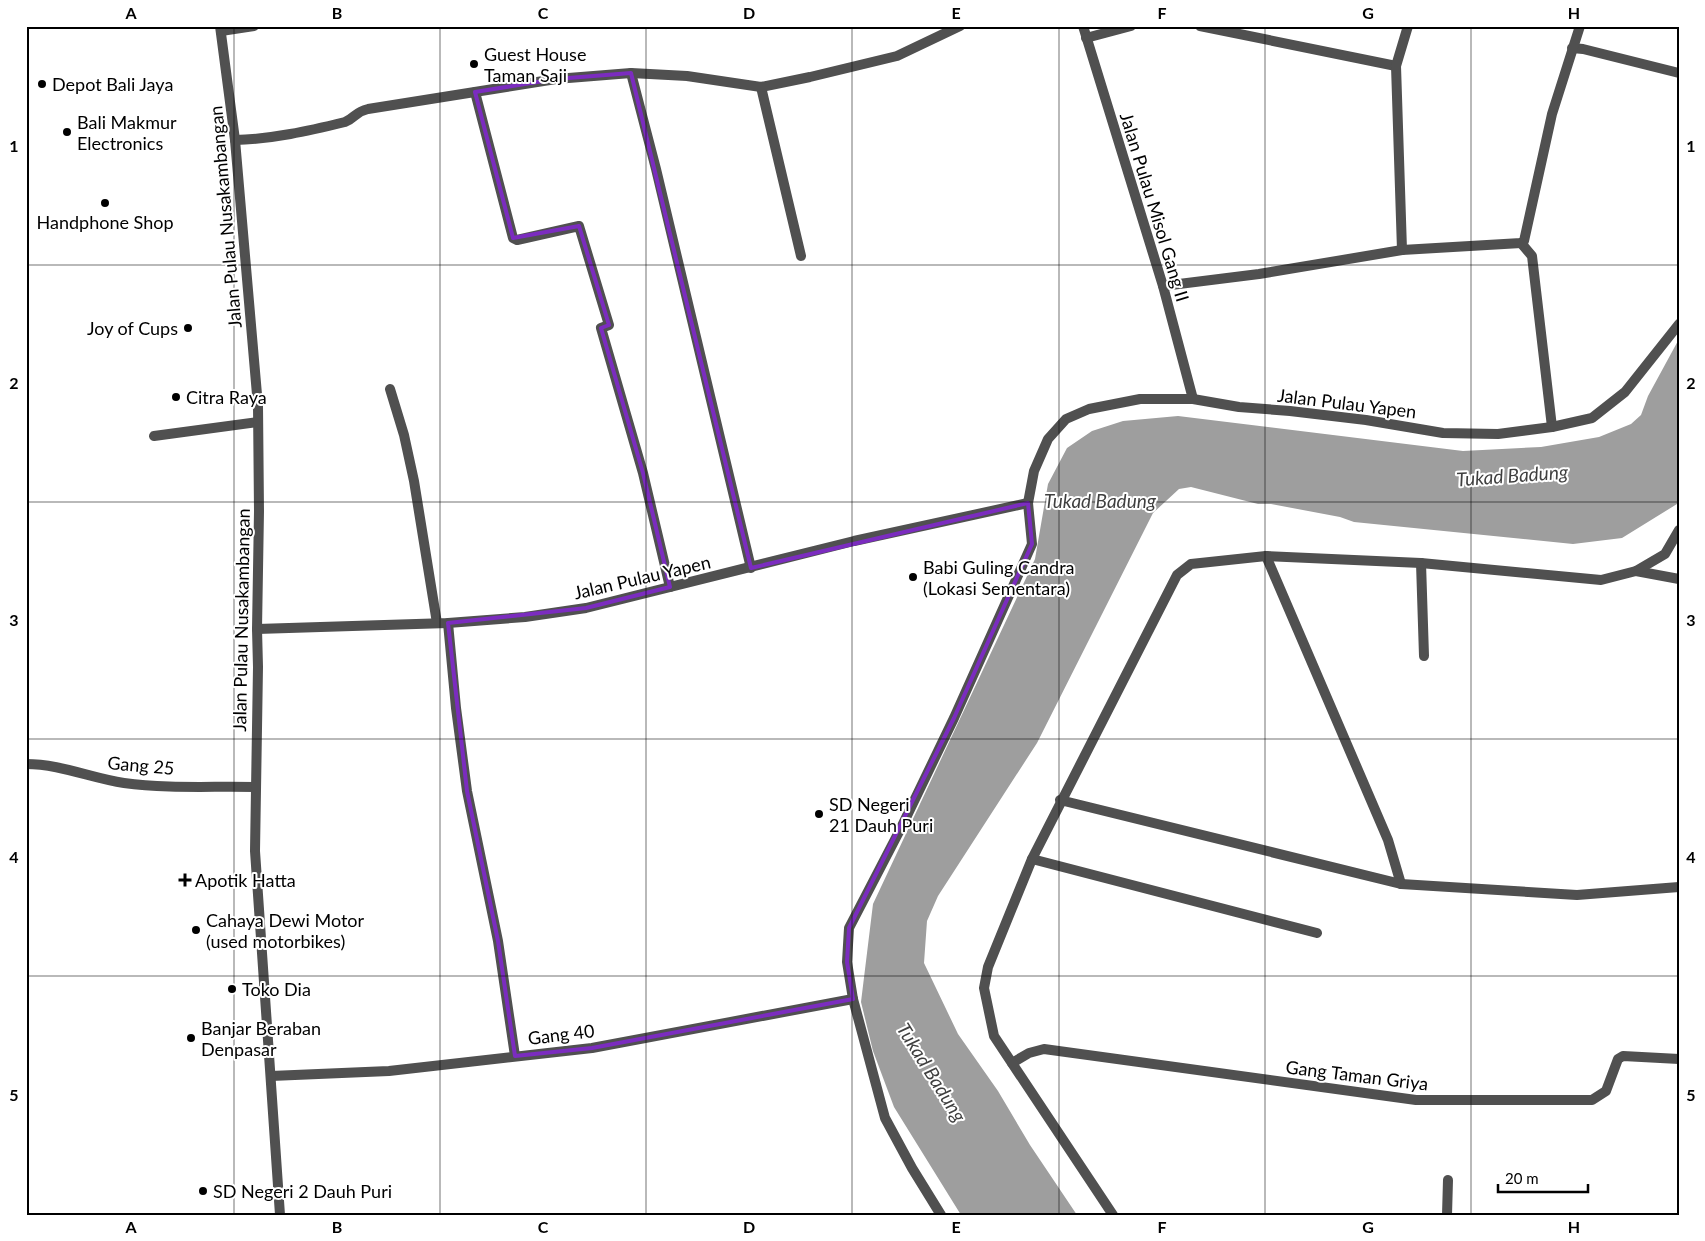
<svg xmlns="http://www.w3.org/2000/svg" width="1705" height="1241" font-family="Lato,sans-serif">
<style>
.water{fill:#9e9e9e}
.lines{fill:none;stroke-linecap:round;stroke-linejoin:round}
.service{stroke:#505050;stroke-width:10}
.minor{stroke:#505050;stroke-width:10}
.tertiary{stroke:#505050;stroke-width:10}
.marked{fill:none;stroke:#7b2cbf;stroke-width:4;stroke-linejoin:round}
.grid{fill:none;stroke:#000;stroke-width:1;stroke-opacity:0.55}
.poi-dot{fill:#000;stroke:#fff;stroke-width:2}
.labels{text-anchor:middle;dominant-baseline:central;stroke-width:4;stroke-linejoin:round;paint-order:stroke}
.poi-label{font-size:18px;fill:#000;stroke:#fff;text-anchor:start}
.street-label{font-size:18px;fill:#000;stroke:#fff}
.water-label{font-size:19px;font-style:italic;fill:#3f3f3f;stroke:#fff}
.neatline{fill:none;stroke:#000;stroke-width:2}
.grid-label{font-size:16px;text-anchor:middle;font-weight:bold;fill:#000}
</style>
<rect width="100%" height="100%" fill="#fff"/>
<!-- water -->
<polygon class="water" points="1679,339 1679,502 1677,504 1622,538 1573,544 1354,522 1340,517 1271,504 1258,504 1191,487 1179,489 1153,513 1037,743 938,896 927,921 924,963 958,1034 998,1091 1030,1145 1077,1215 961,1215 894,1107 873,1051 861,1002 873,904 1035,559 1048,484 1067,448 1092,431 1123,421 1178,416 1463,451 1541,447 1599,437 1631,424 1641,415 1648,396"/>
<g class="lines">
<!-- service -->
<g class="service">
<polyline points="221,31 254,26"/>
<polyline points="154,436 258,422"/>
<path d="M26 764C60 764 91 778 124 783 167 789 212 786 255 787"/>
</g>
<!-- minor -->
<g class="minor">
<polyline points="1083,26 1163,286 1193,399"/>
<polyline points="1200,26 1396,66"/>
<polyline points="1086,38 1131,26"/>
<polyline points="1572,48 1583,49 1679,73"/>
<polyline points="631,73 656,169 751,568"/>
<polyline points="761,87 801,256"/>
<polyline points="475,92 513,238 517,240 579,226 609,325 601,328 643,473 670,587"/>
<path d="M235 140C273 139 308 131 345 122 356 117 355 112 368 109L556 79 631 73 687 76 761 87 810 77 897 56 960 26"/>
<polyline points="1521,243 1532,256 1552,427"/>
<polyline points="1402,250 1396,66 1408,26"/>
<polyline points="1163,286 1259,274 1402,250 1521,243 1524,241 1552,114 1580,26"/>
<polyline points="390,389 404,435 414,481 437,623"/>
<polyline points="1266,556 1388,840 1401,884"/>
<polyline points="1421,563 1424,656"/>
<polyline points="1636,571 1679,579"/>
<polyline points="448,623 456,708 467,791 498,941 515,1056"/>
<polyline points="257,629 448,623 525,617 586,608 854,541 1028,503"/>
<polyline points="1060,800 1401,884 1577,895 1679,887"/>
<polyline points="1032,859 1317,933"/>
<polyline points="1012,1063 1029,1053 1044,1049 1416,1100 1592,1100 1606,1091 1618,1059 1623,1056 1679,1059"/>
<polyline points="271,1076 389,1071 592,1048 853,999"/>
<polyline points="941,1215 912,1168 885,1118 853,999 847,962 849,928 902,826 954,718 1032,544 1028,503 1034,471 1048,439 1066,419 1089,409 1140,399 1193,399 1239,407 1290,411 1366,420 1443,433 1498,434 1552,427 1592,418 1625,392 1679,324"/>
<polyline points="1113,1215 994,1036 984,988 988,967 1032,859 1177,575 1191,564 1266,556 1421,563 1601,580 1636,571 1665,554 1679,530"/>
<polyline points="1447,1215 1448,1180"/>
</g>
<!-- tertiary -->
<polyline class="tertiary" points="220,26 235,140 258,406 259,511 257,629 258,667 255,851 280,1215"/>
</g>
<!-- marked area -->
<path class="marked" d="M631 73 751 568 1028 503 1032 544 954 718 849 928 847 962 853 999 592 1048 515 1056 498 941 467 791 448 623 586 608 670 587 643 473 601 328 609 325 579 226 513 238 475 92 556 79Z"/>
<!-- grid -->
<path class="grid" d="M234 26V1215M440 26V1215M646 26V1215M852 26V1215M1059 26V1215M1265 26V1215M1471 26V1215M26 265H1679M26 502H1679M26 739H1679M26 976H1679"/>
<!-- markers -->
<g class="poi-dot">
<circle cx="474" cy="64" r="5"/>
<circle cx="42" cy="84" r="5"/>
<circle cx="67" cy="132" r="5"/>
<circle cx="105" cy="203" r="5"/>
<circle cx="188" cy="328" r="5"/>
<circle cx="176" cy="397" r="5"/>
<circle cx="913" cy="577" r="5"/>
<circle cx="819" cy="814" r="5"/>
<path d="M182.5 872.5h5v5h5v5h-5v5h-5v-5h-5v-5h5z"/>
<circle cx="196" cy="930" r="5"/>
<circle cx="232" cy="989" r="5"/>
<circle cx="191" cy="1038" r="5"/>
<circle cx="203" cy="1191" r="5"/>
</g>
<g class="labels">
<!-- poi labels -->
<g class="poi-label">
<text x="484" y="54">Guest House<tspan x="484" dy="21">Taman Saji</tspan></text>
<text x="52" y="84">Depot Bali Jaya</text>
<text x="77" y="122">Bali Makmur<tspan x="77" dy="21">Electronics</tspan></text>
<text x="105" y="222" text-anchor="middle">Handphone Shop</text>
<text x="178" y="328" text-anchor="end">Joy of Cups</text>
<text x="186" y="397">Citra Raya</text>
<text x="923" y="567">Babi Guling Candra<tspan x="923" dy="21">(Lokasi Sementara)</tspan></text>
<text x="829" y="804">SD Negeri<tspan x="829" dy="21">21 Dauh Puri</tspan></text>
<text x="195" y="880">Apotik Hatta</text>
<text x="206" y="920">Cahaya Dewi Motor<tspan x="206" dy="21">(used motorbikes)</tspan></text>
<text x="242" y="989">Toko Dia</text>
<text x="201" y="1028">Banjar Beraban<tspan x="201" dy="21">Denpasar</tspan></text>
<text x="213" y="1191">SD Negeri 2 Dauh Puri</text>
</g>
<!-- street labels -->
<g class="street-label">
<text transform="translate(1155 207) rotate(73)">Jalan Pulau Misol Gang II</text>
<text transform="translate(225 217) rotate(-95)">Jalan Pulau Nusakambangan</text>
<text transform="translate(1347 403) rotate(7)">Jalan Pulau Yapen</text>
<text transform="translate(642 577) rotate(-13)">Jalan Pulau Yapen</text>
<text transform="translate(241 620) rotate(-89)">Jalan Pulau Nusakambangan</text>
<text transform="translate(141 765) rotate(5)">Gang 25</text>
<text transform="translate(561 1034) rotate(-7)">Gang 40</text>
<text transform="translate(1357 1075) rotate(7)">Gang Taman Griya</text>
</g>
<!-- water labels -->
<g class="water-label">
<text transform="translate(1512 475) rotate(-4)">Tukad Badung</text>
<text x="1100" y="500">Tukad Badung</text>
<text transform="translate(932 1072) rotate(58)">Tukad Badung</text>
</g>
</g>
<!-- border -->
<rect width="1705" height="1241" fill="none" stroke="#ffffff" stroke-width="55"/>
<!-- scale -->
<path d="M1498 1184v8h90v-8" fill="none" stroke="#000000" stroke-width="2.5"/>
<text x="1505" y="1184" font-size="15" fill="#000000" stroke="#ffffff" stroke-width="4" paint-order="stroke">20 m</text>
<rect x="28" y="28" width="1650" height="1186" class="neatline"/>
<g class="grid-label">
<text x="131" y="19">A</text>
<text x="337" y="19">B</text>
<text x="543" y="19">C</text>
<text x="749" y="19">D</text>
<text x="956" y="19">E</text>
<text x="1162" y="19">F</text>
<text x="1368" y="19">G</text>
<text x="1574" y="19">H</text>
<text x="14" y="152">1</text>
<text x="1691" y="152">1</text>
<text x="14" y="389">2</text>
<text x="1691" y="389">2</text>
<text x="14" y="626">3</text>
<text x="1691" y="626">3</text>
<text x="14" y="863">4</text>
<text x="1691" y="863">4</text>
<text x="14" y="1101">5</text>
<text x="1691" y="1101">5</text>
<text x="131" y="1233">A</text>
<text x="337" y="1233">B</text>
<text x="543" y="1233">C</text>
<text x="749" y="1233">D</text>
<text x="956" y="1233">E</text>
<text x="1162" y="1233">F</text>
<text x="1368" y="1233">G</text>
<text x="1574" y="1233">H</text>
</g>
</svg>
